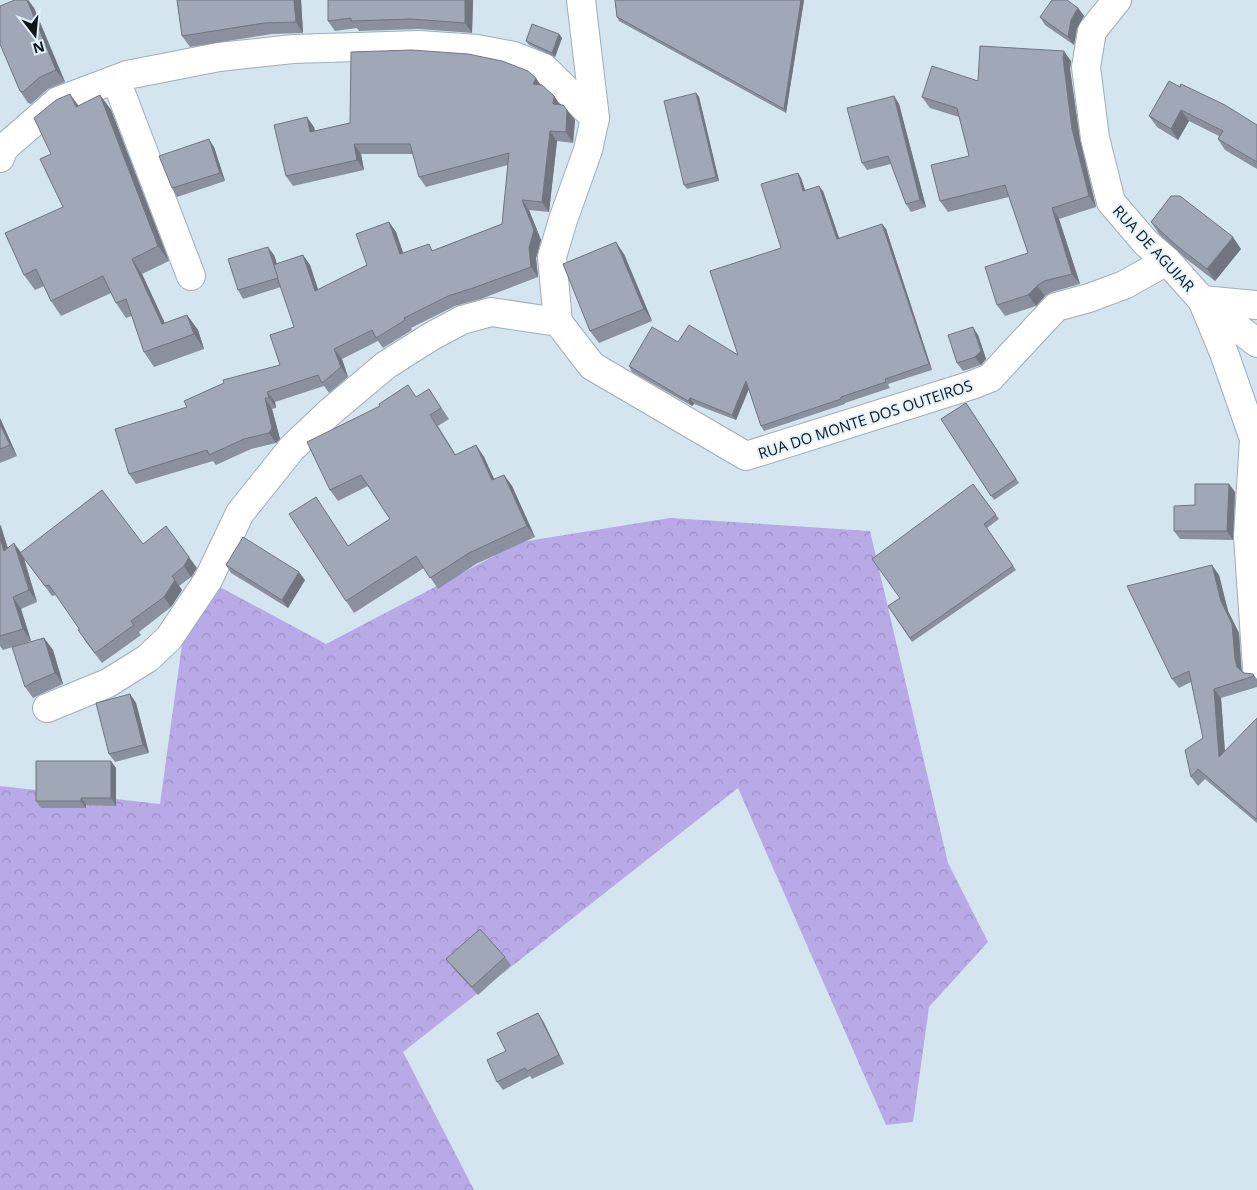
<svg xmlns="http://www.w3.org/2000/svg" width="1257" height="1190" font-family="'Open Sans',sans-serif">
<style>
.forest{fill:url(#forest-crowns)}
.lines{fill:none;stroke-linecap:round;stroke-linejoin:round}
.street-casing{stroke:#9eaeb8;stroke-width:30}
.street{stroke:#fff;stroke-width:28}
.wall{fill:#8a909d}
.shaded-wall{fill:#70757f}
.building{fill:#a0a7b6;stroke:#70757f}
.labels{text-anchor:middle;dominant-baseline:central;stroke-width:4;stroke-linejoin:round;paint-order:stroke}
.street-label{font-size:15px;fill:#11161a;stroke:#e2f2fd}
</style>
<defs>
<pattern id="forest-crowns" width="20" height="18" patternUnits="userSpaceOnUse" patternTransform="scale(1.25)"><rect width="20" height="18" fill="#b8a9e7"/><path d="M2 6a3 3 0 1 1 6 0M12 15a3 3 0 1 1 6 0" fill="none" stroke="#9d91c6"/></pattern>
</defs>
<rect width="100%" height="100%" fill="#d5e5f0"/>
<!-- forest -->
<polygon class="forest" points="670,518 870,531 948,863 988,942 929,1007 913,1122 886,1125 738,788 403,1052 474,1190 0,1190 0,786 160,804 192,572 326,644 521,542"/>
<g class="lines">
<defs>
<g id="street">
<polyline points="581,0 595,118"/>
<polyline points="1117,0 1092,31 1086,67 1095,138 1111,202 1146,243 1167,261 1202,300 1257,305"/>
<polyline points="116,80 191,276"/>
<polyline points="0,158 4,148 58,101 127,75 219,57 293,49 419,45 477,49 514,56 544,68 595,118 588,150 563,220 552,257 558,322 592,366 746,456 972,385 990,378 1056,307 1089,298 1124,285 1167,261"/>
<polyline points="1202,300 1224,353 1254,439 1248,536 1257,668"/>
<polyline points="1203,301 1257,343"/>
<polyline points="47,708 108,683 148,658 169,638 208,580 240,513 292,448 330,412 386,365 432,336 462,320 491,312 558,322"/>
</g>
</defs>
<!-- street casing -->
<use href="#street" class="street-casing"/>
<!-- street -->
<use href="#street" class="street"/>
</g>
<!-- wall -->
<g class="wall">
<polygon points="15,0 28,0 34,8 65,82 48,89 31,104 28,103 20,91"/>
<polygon points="177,0 301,0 303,33 272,34 190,47 182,36"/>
<polygon points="328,0 473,0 472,33 419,29 359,31 357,28 335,31 328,21"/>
<polygon points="615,0 804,0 786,113 619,21 617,17"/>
<polygon points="1078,8 1084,16 1077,28 1074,45 1045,25 1040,17"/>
<polygon points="559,34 562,38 555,57 529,45 526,41"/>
<polygon points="1071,61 1070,69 1080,140 1096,207 1059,219 1080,284 1052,292 1045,296 1036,306 1005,316 997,305 1028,253 1009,197 948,212 940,201 969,156 959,117 930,108 922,97 978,81"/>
<polygon points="536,78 540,85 554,96 560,105 567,110 575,120 573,143 557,141 549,212 529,210 541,240 536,258 538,277 481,299 455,306 411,328 412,330 383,348 378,341 342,359 348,377 329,393 324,386 275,402 276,408 272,409 280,439 276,443 251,449 216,465 213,461 136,484 129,474 187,407 280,365 294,327 281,287 243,299 238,290 274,255 277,264 303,255 310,265 318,290 367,265 389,222 396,232 403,253 434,250 502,224 508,165 426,187 419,177 413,154 361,154 364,170 293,186 286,176 314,127 315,131"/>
<polygon points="1180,87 1257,125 1257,169 1225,150 1218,139 1219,136 1189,121 1178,140 1157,127 1149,116"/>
<polygon points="696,93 699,97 719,181 687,189 684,185"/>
<polygon points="100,95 111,110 169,261 142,274 165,323 187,315 198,330 204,349 154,367 144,352 132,316 126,318 116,303 111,293 61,316 51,301 44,286 35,290 24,275 63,207 51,154 78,106"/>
<polygon points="894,96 899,104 926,207 911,212 906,204 891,164 867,170 862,163"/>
<polygon points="214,147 225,181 177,197 172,188"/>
<polygon points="798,173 801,178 805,190 823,191 839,238 882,224 886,229 932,370 888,384 890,388 845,403 845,404 764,431 761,426 749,389 736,420 694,404 692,406 632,372 629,366 678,342 738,355 781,248"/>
<polygon points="1151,222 1241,249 1215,281 1185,258 1159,234"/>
<polygon points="624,254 652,321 599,343 590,331"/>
<polygon points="978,335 986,359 981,365 963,371 957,363"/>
<polygon points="429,389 449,419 438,426 456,455 476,445 484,457 494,479 504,475 512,486 535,537 476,564 438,589 424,568 354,613 346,601 316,497 348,546 390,519 368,486 338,501 330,490 416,397"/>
<polygon points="966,403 1019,483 994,500 941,419"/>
<polygon points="0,418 17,456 0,463"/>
<polygon points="973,484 999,519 987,528 1016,570 912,642 888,606 900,598"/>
<polygon points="1229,484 1235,492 1233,540 1180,539 1174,531 1195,505"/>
<polygon points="0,525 8,548 21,552 143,544 197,568 191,577 179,586 182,590 171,607 139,632 141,635 102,663 85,641 80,630 56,595 52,596 23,557 37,602 21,609 31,641 3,650 0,646"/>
<polygon points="226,565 305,580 288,608 231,573"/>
<polygon points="1219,575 1228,611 1239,633 1242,671 1244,673 1253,674 1257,679 1257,687 1221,698 1225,752 1257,718 1257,823 1205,779 1198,786 1191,777 1203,738 1191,682 1179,688 1172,679"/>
<polygon points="44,638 53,650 63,684 41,694 33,698 25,687"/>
<polygon points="130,694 136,703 149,753 115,762 109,754"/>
<polygon points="116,768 116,806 86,805 86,808 41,808 36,801"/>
<polygon points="505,957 511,965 478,995 452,967 446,959"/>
<polygon points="543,1021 564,1064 532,1079 530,1076 503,1090 497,1082 506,1051"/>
</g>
<!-- shaded-wall -->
<g class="shaded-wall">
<polygon points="27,0 28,0 34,8 65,82 56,70"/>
<polygon points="294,0 301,0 303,33 296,22"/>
<polygon points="465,0 473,0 472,33 465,23"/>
<polygon points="801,0 804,0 786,113 784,109"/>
<polygon points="1078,8 1084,16 1077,28 1074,45 1068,37 1071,20"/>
<polygon points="559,34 562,38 555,57 552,53"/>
<polygon points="1064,51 1071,61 1070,69 1080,140 1096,207 1089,196 1072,129 1063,58"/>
<polygon points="536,78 543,89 533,84"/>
<polygon points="696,93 699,97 719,181 716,177"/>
<polygon points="70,94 81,109 76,107"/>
<polygon points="100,95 111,110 169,261 158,246"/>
<polygon points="554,96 561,106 553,104"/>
<polygon points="894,96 899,104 926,207 920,200"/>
<polygon points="567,110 575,120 573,143 566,132"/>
<polygon points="1181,110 1189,121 1178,140 1171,129"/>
<polygon points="307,117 314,127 317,142 310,132"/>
<polygon points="550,131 557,141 549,212 542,202"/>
<polygon points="209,139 214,147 225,181 220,173"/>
<polygon points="354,144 361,154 364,170 357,160"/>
<polygon points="798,173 801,178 807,196 803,191"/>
<polygon points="819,186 823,191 841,244 837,239"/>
<polygon points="522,200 529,210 541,240 536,258 538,277 531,267 529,248"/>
<polygon points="1052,208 1059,219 1080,284 1072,274"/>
<polygon points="389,222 396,232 407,264 400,254"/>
<polygon points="882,224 886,229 932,370 929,364"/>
<polygon points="1233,237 1241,249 1215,281 1207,269"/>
<polygon points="616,242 624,254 652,321 644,309"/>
<polygon points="268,247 274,255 284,286 278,278"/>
<polygon points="303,255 310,265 322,301 315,291"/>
<polygon points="132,259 142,274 172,339 162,324"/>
<polygon points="1037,286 1045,296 1036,306 1028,295"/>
<polygon points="187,315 198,330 204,349 194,334"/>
<polygon points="973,327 978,335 986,359 981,365 975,357"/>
<polygon points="334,349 342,359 348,377 341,367"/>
<polygon points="746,381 750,386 736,420 732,415"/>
<polygon points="267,392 275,402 276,408 269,398"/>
<polygon points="265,398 272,409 280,439 276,443 269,433"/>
<polygon points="690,398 694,404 692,406 688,401"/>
<polygon points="0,418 17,456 10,445 0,424"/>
<polygon points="476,445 484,457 500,492 492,480"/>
<polygon points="504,475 512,486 535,537 527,526"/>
<polygon points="1229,484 1235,492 1233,540 1227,531"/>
<polygon points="0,525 1,526 12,563 4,551 0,538"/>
<polygon points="14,543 23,555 37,602 29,590"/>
<polygon points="189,557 197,568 191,577 184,566"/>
<polygon points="1212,565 1219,575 1228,611 1239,633 1241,669 1244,676 1237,667 1235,659"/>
<polygon points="299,572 305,580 288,608 282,600"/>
<polygon points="175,580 182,590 171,607 164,597"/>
<polygon points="13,597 21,609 31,641 23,629"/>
<polygon points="44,638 53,650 63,684 55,673"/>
<polygon points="1214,689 1221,698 1226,767 1219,757"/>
<polygon points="130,694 136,703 149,753 143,745"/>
<polygon points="111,761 116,768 116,806 111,798"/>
<polygon points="81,798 86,805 86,808 81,801"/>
<polygon points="538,1013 543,1021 564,1064 559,1055"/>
</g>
<!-- building -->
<g class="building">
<polygon points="15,0 27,0 56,70 40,77 23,92 20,91 0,44 0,6"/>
<polygon points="177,0 294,0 296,22 264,23 182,36"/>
<polygon points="328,0 465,0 465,23 411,19 351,21 351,18 328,21"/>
<polygon points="615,0 801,0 784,109 617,17"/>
<polygon points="1052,0 1067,0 1078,8 1071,20 1068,37 1040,17"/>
<polygon points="532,24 559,34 552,53 526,41"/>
<polygon points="980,46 1064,51 1063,58 1072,129 1089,196 1052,208 1072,274 1044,281 1037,286 1028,295 997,305 985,267 1028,253 1005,185 940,201 931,165 969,156 957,108 922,97 932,66 978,81"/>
<polygon points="412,50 468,54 502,61 528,71 536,78 533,84 542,85 554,96 553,104 563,105 567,110 566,132 550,131 542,202 522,200 534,230 529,248 531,267 473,288 448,296 404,318 405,320 376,338 372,330 334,349 341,367 322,383 318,375 267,392 269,398 265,398 272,428 269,433 244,439 209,455 207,450 129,474 115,429 187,407 184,401 224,383 223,380 280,365 270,335 294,327 273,265 303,255 315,291 367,265 356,234 389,222 400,254 429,244 432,251 502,224 509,153 419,177 410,144 354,144 357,160 286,176 274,125 307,117 310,132 350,123 351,52"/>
<polygon points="1169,81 1180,87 1181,84 1225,105 1257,125 1257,162 1218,139 1223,131 1181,110 1171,129 1149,116"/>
<polygon points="696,93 716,177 684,185 664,101"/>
<polygon points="70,94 76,107 100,95 158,246 132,259 162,324 187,315 194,334 144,352 126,299 116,303 103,276 51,301 36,269 24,275 5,233 63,207 40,159 51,154 34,118 56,100"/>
<polygon points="894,96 920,200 906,204 888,156 862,163 847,108"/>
<polygon points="209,139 220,173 172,188 159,156"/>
<polygon points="798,173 803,191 819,186 837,239 882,224 929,364 885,379 886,382 841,397 841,399 761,426 746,381 732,415 690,398 688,401 629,366 652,327 678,342 689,325 738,355 710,271 781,248 761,184"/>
<polygon points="1171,196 1180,196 1233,237 1207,269 1177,246 1151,222"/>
<polygon points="616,242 644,309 590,331 563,264"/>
<polygon points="268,247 278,278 238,290 228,259"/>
<polygon points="973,327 981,351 975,357 957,363 948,335"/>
<polygon points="408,385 416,397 429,389 441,408 430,415 455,455 476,445 492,480 504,475 527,526 469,553 430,578 416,556 346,601 289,514 316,497 348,546 390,519 361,475 330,490 307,442 380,406 379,404"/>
<polygon points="966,403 1016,479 991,496 941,419"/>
<polygon points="0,424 10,445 0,449"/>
<polygon points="973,484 996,515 984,524 1013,566 910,638 888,606 900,598 872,559"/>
<polygon points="1195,484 1229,484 1227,531 1174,531 1174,506 1195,505"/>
<polygon points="102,490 143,544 166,526 189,557 184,566 172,576 175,580 164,597 131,621 134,625 95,653 78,630 80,630 49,585 45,586 20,553"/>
<polygon points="243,537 299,572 282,600 226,565"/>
<polygon points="0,538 4,551 14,543 29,590 13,597 23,629 0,636"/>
<polygon points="1212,565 1221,601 1232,624 1235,659 1237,667 1244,673 1253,674 1254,676 1214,689 1219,757 1257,718 1257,818 1256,819 1198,769 1191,777 1185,750 1203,738 1189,671 1172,679 1127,586"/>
<polygon points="44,638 55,673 33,682 25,687 12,647"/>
<polygon points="130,694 143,745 109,754 96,703"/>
<polygon points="36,761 111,761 111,798 81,798 81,801 36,801"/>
<polygon points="480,929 505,957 472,987 446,959"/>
<polygon points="538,1013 559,1055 527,1071 525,1068 497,1082 487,1060 506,1051 497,1033"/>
</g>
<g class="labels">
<!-- street labels -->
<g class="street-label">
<text transform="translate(1154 248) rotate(47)">RUA DE AGUIAR</text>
<text transform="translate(865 419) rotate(-18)">RUA DO MONTE DOS OUTEIROS</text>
</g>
</g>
<!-- north arrow -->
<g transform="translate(35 35) rotate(164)" stroke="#e2f2fd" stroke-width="4" paint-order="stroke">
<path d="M0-4L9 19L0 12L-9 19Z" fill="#11161a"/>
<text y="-8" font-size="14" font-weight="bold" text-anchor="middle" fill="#11161a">N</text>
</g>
</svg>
